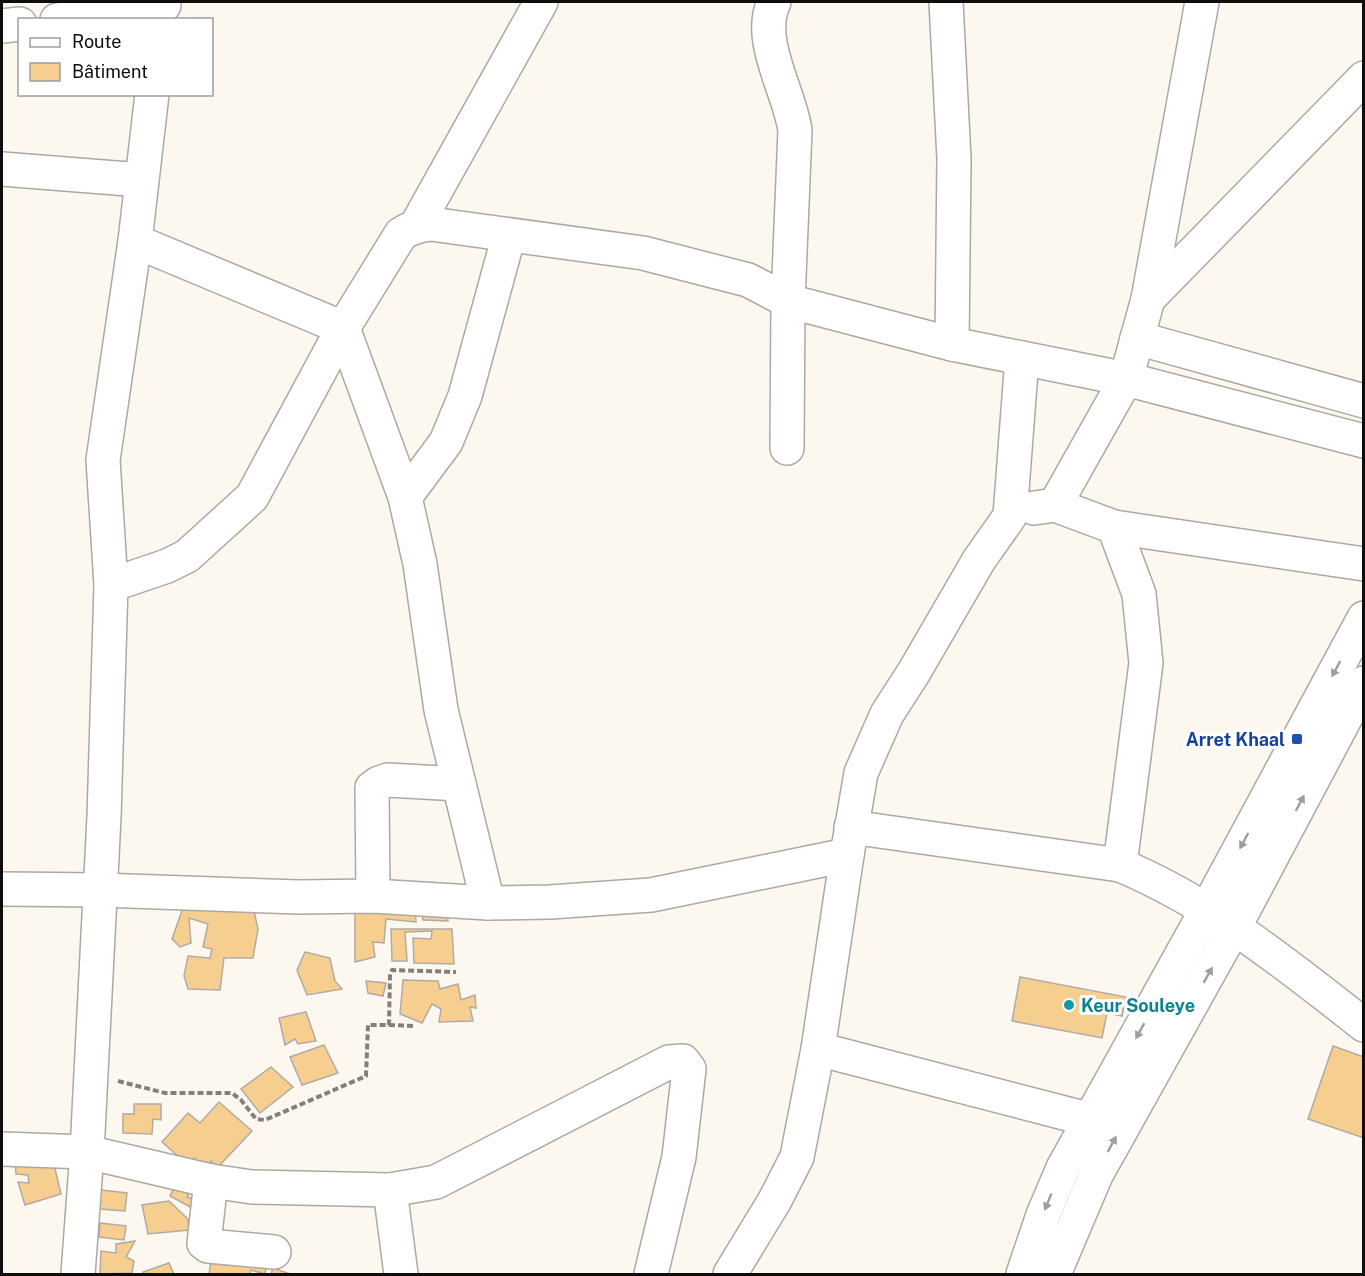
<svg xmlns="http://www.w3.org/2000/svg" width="1365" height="1276" font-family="'Public Sans',sans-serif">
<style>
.building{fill:#f6ce90;stroke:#b0aba4;stroke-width:1.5}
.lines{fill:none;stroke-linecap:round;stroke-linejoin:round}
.minor-casing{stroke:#ada8a2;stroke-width:36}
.path{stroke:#82807b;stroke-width:4;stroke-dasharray:6 3;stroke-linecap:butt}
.minor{stroke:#fff;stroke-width:33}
.oneway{fill:#9f9e9d}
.transit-dot{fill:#1a4fb4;stroke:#fff;stroke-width:2}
.culture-dot{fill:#0f9aa8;stroke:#fff;stroke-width:2}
.labels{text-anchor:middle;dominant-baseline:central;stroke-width:6;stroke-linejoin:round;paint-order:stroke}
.transit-label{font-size:18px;font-weight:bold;fill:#164399;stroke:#fff;text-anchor:end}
.culture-label{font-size:18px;font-weight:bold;fill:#0d838f;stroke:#fff;text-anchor:start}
</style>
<rect width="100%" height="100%" fill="#fcf8f0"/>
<!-- building -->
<g class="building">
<polygon points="252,902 258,929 253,958 224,958 220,990 188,989 184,976 188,956 210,958 212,949 203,947 208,924 189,918 191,943 180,947 172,939 183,908"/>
<polygon points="355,903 415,909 416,922 386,919 384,943 373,942 375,957 355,962"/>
<polygon points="421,908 447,910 448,921 423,920"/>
<polygon points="391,929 452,929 454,964 414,963 413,938 431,939 432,931 405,932 407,961 392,961"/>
<polygon points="305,952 330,958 335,981 342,989 307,995 297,970"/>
<polygon points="1020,977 1126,997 1122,1016 1107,1013 1102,1038 1012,1021"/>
<polygon points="403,980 438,981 440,989 458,984 461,1000 475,995 476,1008 470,1007 473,1021 439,1022 441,1009 432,1004 422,1023 400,1014"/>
<polygon points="366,981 386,983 383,996 368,993"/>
<polygon points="306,1012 316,1041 298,1044 295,1039 285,1045 279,1018"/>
<polygon points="324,1045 338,1073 302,1085 290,1057"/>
<polygon points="1333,1046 1364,1057 1364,1138 1308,1119"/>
<polygon points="271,1067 293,1087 260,1113 241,1089"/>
<polygon points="219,1102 252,1131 218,1167 211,1161 206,1168 194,1158 188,1165 162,1142 188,1113 200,1123"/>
<polygon points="134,1104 161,1104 161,1120 153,1119 152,1134 123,1133 123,1114 134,1114"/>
<polygon points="52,1156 61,1194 25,1205 18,1182 29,1183 28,1175 16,1174 15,1158"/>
<polygon points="178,1180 194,1186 187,1197 194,1199 192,1208 170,1196"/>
<polygon points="101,1190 127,1193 125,1211 99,1209"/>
<polygon points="169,1201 188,1219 189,1230 148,1234 142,1205"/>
<polygon points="100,1223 126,1226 124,1240 99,1237"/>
<polygon points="135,1241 126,1257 134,1261 132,1273 100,1274 101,1251 116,1253 116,1244"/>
<polygon points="212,1256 266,1266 265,1274 251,1270 250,1274 209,1274"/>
<polygon points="169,1263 174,1274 143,1274 143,1272"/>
<polygon points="273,1268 290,1274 271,1274"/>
</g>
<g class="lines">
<defs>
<g id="minor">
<path d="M774 2C756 40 789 90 795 130L788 301 787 448"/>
<polyline points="946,2 954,159 952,344"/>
<polyline points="57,20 164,5"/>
<polyline points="2,26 20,24"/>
<polyline points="2,169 141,180"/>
<polyline points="416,226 541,2"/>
<polyline points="135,241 343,328 405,497 420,564 441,710 488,903"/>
<polyline points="1148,299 1364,78"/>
<polyline points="1137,338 1364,401"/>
<polyline points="405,497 446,442 465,396 509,235"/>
<polyline points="1055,505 1126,379 1148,299 1202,2"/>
<polyline points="1034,508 1055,505 1114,527 1364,564"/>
<polyline points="1114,527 1139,594 1146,663 1120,865"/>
<path d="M111 585 167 566 187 556 252 497 343 328 401 234C410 228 419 225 431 224L643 253 748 280 788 301 952 344 1126 379 1364 441"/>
<path d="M851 827 1120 865C1211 903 1286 964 1364 1025"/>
<polyline points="2,889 101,890 299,897 373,896 488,903 550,902 651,895 847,855"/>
<polyline points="373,896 372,788 379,783 388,780 459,784"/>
<polyline points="818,1049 1091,1120"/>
<polyline points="2,1149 87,1152 211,1181 252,1187 390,1190 436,1182 669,1062 683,1061 689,1069 679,1157 651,1274"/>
<polyline points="211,1181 204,1243 208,1246 274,1252"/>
<polyline points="390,1190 401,1274"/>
<polyline points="78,1274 87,1152 104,817 111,585 103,460 135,241 152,94"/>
<polyline points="730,1274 775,1200 797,1157 818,1049 847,855 861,773 887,714 914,672 979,560 1010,516 1022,358"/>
<polyline points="1023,1274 1043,1215 1063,1168 1207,909 1364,618"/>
<polyline points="1054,1274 1096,1175 1235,926 1364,683"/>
</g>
</defs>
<!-- minor casing -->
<use href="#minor" class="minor-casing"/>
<!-- path -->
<g class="path">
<polyline points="389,1025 416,1026"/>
<polyline points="118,1081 165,1093 232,1093 241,1100 256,1119 265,1120 366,1076 368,1025 389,1025 390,974 392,970 456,972"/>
</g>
<!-- minor -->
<use href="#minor" class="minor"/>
</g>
<!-- one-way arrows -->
<defs><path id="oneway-solid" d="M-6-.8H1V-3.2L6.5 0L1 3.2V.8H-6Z" transform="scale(1.5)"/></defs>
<g class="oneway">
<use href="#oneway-solid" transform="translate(1336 669) rotate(118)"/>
<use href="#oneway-solid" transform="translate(1300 803) rotate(-62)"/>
<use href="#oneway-solid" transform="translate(1244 841) rotate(118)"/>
<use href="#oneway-solid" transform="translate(1208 975) rotate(-61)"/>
<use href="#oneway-solid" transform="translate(1140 1031) rotate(119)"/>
<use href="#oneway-solid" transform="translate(1112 1144) rotate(-62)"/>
<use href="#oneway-solid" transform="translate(1048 1202) rotate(112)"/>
</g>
<!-- markers -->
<rect class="transit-dot" x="1291" y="733" width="12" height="12" rx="3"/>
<circle class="culture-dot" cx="1069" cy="1005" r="6"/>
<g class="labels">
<!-- transit labels -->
<g class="transit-label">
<text x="1285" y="739">Arret Khaal</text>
</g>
<!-- culture labels -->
<g class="culture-label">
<text x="1081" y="1005">Keur Souleye</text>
</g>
</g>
<!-- border -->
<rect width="1365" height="1276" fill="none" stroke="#0e0d0b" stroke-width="6"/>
<!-- legend -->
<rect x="18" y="18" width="195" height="78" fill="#ffffff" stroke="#9f9e9d" stroke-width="1.5"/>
<rect x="30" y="38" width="30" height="9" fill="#ffffff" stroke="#9f9e9d" stroke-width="1.5"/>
<text x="72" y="48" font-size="18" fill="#0e0d0b">Route</text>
<rect x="30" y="63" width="30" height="18" fill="#f6ce90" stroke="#9f9e9d" stroke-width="1.5"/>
<text x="72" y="78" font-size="18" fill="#0e0d0b">Bâtiment</text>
</svg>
